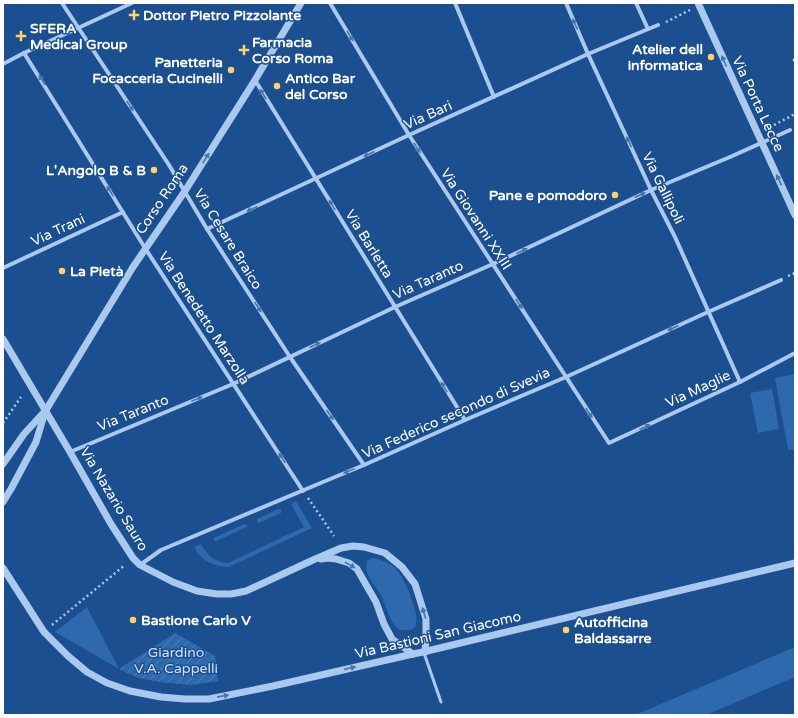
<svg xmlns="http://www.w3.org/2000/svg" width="798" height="718" font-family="'Varela Round',sans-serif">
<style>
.grass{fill:#2e69ad}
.garden{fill:url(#garden-furrows)}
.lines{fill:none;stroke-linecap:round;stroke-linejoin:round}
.path{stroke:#a9c9ee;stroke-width:2.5;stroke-dasharray:2 3;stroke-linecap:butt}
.service{stroke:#a9c9ee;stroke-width:3}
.minor{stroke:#a9c9ee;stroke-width:4}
.tertiary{stroke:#a9c9ee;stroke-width:7}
.minor-bridge{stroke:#a9c9ee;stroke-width:4}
.oneway{fill:#4674ac}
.poi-dot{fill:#ffd166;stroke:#1b4f8f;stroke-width:1.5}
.labels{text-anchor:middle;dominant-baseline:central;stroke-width:3;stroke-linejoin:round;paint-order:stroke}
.poi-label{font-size:14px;font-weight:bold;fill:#fff;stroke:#1b4f8f;text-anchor:start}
.street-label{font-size:14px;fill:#fff;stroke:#1b4f8f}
.park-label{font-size:14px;fill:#cfe3fa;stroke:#1b4f8f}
</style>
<defs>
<pattern id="garden-furrows" width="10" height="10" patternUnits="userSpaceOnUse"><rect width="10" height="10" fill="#2e69ad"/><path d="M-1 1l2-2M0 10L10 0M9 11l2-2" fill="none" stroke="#4d80b9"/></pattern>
</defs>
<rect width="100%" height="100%" fill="#1b4f8f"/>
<!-- grass -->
<g class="grass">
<polygon points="795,374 795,449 788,450 775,378"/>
<polygon points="772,389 779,429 758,433 750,393"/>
<path d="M296 501 312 528 229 567C213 566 201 561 194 547L201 544C209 557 213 561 228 563L304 527 291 504Z"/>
<polygon points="278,509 281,510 281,513 259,523 257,522 257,519"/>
<polygon points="244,524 247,525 247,527 216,541 214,541 214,538"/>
<path d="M373 558C381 560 389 562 395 568 404 576 422 617 415 627 413 630 409 630 406 630 406 630 401 630 400 630 391 625 386 607 382 598 379 589 369 581 367 572 365 568 367 564 367 560Z"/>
<polygon points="87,607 119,669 55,632"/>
<polygon points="795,647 795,677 706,715 635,715"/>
</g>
<!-- garden -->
<polygon class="garden" points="175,633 215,656 218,681 191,685 160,682 139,678 119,669"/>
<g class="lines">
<!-- path -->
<g class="path">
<polyline points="666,22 690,10"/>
<polyline points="774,125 795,114"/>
<polyline points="788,276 795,273"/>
<polyline points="3,423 21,397"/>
<polyline points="308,498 334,536"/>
<polyline points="52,625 125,565"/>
</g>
<!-- service -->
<g class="service">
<polyline points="794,60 795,61"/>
<polyline points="424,653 441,702"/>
</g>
<!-- minor -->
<g class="minor">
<polyline points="62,3 169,165 207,229 290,357 364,465"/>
<polyline points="330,3 409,135 609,443 740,382 795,353"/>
<polyline points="455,3 494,97"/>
<polyline points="566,3 588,54 651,190 675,237 740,382"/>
<polyline points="636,3 648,29"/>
<polyline points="24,53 145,248 303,491"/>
<polyline points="3,64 24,53 132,3"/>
<polyline points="255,80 465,420"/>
<polyline points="207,229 409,135 588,54 658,25"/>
<polyline points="3,268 123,212"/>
<polyline points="70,452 233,384 395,307 493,264 651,190 730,157"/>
<polyline points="140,565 161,550 323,482 364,465 465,420 566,377 708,312 781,280"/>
</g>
<!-- tertiary -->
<g class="tertiary">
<polyline points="698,3 795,215"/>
<polyline points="3,339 70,452 111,524 133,558 140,565 173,582 197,591 217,594 231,594 246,591 313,560 341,548 353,546 364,547 385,553 402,567 415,584 426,619 426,636 425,652"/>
<polyline points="3,464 24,434 46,410 133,267 185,191 255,80 301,3"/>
<polyline points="3,502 11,489 36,442 45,412"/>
<polyline points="321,559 328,558 336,559 349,563 357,569 376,602 384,624 392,639 413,654"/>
<polyline points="3,568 44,632 68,656 87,672 107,683 130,691 161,697 185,699 209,699 273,686 413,654 423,652 795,563"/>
</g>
<!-- minor-bridge -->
<polyline class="minor-bridge" points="730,157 790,130"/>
</g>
<!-- one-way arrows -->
<defs><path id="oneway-solid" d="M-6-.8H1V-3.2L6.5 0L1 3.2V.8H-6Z"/></defs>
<g class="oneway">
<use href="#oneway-solid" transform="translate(575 24) rotate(-114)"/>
<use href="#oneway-solid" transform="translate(350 36) rotate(59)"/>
<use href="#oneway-solid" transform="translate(724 61) rotate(-114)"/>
<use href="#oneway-solid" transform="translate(42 80) rotate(-122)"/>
<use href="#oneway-solid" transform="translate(263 94) rotate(-122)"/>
<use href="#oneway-solid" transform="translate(130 106) rotate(57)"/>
<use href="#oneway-solid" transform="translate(629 142) rotate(-115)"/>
<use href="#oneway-solid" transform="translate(417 148) rotate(57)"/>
<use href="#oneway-solid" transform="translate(369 154) rotate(155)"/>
<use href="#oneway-solid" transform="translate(206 158) rotate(-58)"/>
<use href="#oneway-solid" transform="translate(779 180) rotate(-115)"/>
<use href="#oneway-solid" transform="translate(110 191) rotate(-122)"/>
<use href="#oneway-solid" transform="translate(640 195) rotate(-25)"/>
<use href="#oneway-solid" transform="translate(332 205) rotate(-122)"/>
<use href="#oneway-solid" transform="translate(252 209) rotate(155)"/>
<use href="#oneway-solid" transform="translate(522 251) rotate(-25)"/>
<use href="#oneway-solid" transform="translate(519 304) rotate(57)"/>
<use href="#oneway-solid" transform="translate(258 307) rotate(57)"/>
<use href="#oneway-solid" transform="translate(673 328) rotate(156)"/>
<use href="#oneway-solid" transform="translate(315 345) rotate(-25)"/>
<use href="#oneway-solid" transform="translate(444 387) rotate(-122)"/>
<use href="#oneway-solid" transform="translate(197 399) rotate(-22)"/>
<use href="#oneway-solid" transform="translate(589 413) rotate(57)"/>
<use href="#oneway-solid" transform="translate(330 415) rotate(56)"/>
<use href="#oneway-solid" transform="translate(645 427) rotate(-25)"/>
<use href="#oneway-solid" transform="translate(282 458) rotate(-123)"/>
<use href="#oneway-solid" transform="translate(349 471) rotate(158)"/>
<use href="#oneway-solid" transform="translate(350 565) rotate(29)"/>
<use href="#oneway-solid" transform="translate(424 613) rotate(-107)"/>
<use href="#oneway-solid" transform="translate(350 668) rotate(-13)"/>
<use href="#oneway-solid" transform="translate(223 696) rotate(-11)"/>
</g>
<!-- markers -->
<g class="poi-dot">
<path d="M132 9h4v4h4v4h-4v4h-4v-4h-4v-4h4z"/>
<path d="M19 30h4v4h4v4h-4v4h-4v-4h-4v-4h4z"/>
<path d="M242 44h4v4h4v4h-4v4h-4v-4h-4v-4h4z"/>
<circle cx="711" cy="57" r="4"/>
<circle cx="231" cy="70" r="4"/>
<circle cx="277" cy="86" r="4"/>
<circle cx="154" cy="170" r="4"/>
<circle cx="615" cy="195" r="4"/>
<circle cx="62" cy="271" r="4"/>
<circle cx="133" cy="620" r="4"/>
<circle cx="566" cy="630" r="4"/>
</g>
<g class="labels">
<!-- poi labels -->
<g class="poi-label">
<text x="143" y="15">Dottor Pietro Pizzolante</text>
<text x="30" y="28">SFERA<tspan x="30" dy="16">Medical Group</tspan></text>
<text x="252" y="42">Farmacia<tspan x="252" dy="16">Corso Roma</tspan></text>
<text x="703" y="49" text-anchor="end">Atelier dell<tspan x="703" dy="16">informatica</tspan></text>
<text x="223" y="62" text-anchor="end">Panetteria<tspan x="223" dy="16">Focacceria Cucinelli</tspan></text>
<text x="285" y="78">Antico Bar<tspan x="285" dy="16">del Corso</tspan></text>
<text x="146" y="170" text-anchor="end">L'Angolo B &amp; B</text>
<text x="607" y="195" text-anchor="end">Pane e pomodoro</text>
<text x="70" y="271">La Pietà</text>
<text x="141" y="620">Bastione Carlo V</text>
<text x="574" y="622">Autofficina<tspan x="574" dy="16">Baldassarre</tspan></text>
</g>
<!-- street labels -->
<g class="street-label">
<text transform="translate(758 104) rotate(65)">Via Porta Lecce</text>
<text transform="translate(428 115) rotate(-24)">Via Bari</text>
<text transform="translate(663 188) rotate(64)">Via Gallipoli</text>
<text transform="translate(162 199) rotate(-56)">Corso Roma</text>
<text transform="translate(476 219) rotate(57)">Via Giovanni XXIII</text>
<text transform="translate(58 230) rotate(-25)">Via Trani</text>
<text transform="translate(228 239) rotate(58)">Via Cesare Braico</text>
<text transform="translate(369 244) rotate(58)">Via Barletta</text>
<text transform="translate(428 280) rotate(-24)">Via Taranto</text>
<text transform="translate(204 318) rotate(57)">Via Benedetto Marzolla</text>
<text transform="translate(698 389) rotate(-25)">Via Maglie</text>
<text transform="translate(133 413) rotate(-22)">Via Taranto</text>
<text transform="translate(456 413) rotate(-24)">Via Federico secondo di Svevia</text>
<text transform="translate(114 499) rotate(59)">Via Nazario Sauro</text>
<text transform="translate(438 635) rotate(-13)">Via Bastioni San Giacomo</text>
</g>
<!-- park labels -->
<g class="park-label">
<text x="176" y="652">Giardino<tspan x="176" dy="16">V.A. Cappelli</tspan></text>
</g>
</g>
<!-- border -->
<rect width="798" height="718" fill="none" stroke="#ffffff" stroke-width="8"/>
</svg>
